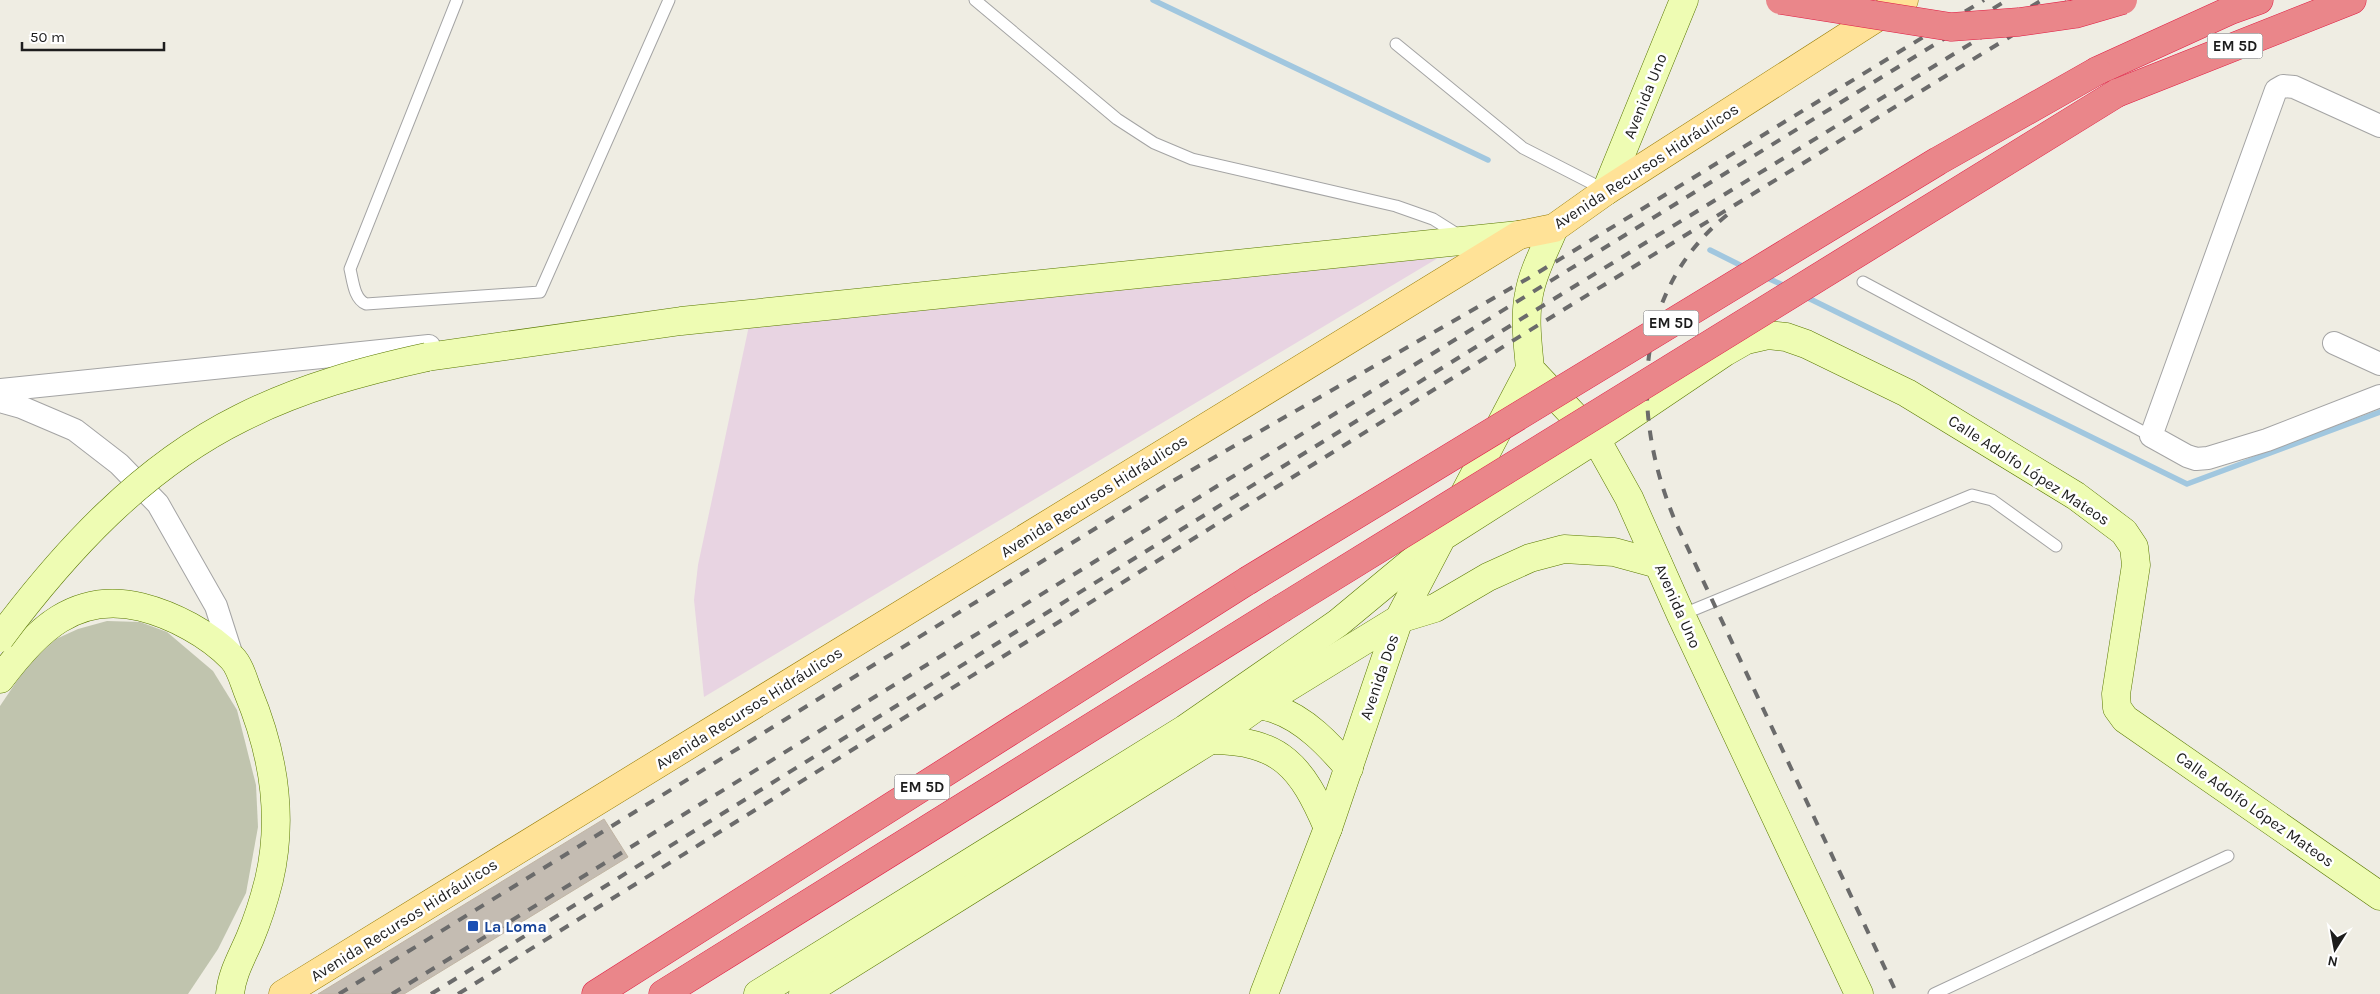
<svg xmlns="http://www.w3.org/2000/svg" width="2380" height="994" font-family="Karla,sans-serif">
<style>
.industrial{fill:#e8d4e2}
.construction{fill:#c0c4ae}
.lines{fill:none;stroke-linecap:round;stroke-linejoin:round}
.stream{stroke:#a1c7df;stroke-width:5.5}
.building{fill:#c4bcb2;stroke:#c1b5a4}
.lane-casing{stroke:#a4a4a4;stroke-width:13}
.street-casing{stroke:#a4a4a4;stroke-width:24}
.secondary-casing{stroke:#597800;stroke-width:29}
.primary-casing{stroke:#967b00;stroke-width:29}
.highway-casing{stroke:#e01c42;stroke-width:29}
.lane{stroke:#fff;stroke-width:11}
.street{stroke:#fff;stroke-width:22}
.secondary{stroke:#eefcb3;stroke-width:28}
.primary{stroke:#ffe297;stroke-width:28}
.highway{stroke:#ea868a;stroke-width:28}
.rail{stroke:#6b6b6b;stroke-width:4;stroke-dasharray:10 10;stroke-linecap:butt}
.secondary-bridge-casing{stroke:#597800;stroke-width:29;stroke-linecap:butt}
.highway-bridge-casing{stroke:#e01c42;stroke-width:29;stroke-linecap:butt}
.secondary-bridge{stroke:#eefcb3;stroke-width:28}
.highway-bridge{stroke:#ea868a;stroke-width:28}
.transit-dot{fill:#1a4fb4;stroke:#fff;stroke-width:2}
.labels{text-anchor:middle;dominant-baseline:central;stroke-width:5;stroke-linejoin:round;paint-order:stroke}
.shield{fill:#fff;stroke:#616161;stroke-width:1}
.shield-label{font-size:15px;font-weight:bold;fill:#1d1d1d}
.street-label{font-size:16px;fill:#1d1d1d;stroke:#fff}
.transit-label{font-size:16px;font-weight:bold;fill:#164399;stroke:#fff;text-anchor:start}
</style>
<rect width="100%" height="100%" fill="#efede3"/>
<!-- industrial -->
<polygon class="industrial" points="1438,258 704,697 694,600 698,565 750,321"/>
<!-- construction -->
<polygon class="construction" points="107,621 140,622 167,632 213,671 237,710 256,785 258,827 246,893 218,949 188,994 0,994 0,706 27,666 56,639 78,629"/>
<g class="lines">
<!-- stream -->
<g class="stream">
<polyline points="1153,0 1488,160"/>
<polyline points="1710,250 1746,268"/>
<polyline points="1763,276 1787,287"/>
<polyline points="1804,296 2187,484 2380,412"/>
</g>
</g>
<!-- building -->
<polygon class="building" points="604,819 628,857 404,994 318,994"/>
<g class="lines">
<defs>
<g id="lane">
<path d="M457 0 350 269C353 281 354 299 366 304L540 292 669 0"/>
<polyline points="975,0 1117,119 1154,143 1192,159 1396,206 1433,219 1460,236"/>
<polyline points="1396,44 1523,148 1605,190"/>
<polyline points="1863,282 2151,436"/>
<polyline points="1681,615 1972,495 1992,500 2056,546"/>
<polyline points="1934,994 2228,856"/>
</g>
<g id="street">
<polyline points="2380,126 2294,87 2283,86 2276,90 2151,436 2187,456 2196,459 2208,458 2267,440 2380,396"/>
<polyline points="2334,343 2380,364"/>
<polyline points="0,390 429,346"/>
<polyline points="0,401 21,407 75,430 119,464 158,504 216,606 233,659"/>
</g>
<g id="secondary">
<polyline points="1606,191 1684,0"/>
<path d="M1554 228C1545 250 1533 271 1529 294 1524 319 1528 345 1530 369L1596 439 1629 498 1681 615 1859 994"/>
<polyline points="427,357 681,321 1519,235"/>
<polyline points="1458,506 1530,369"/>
<path d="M0 679C36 631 75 591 141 607 173 615 209 634 232 658 240 666 244 682 248 692 273 752 284 816 269 880 264 900 258 919 250 938 242 957 232 973 230 994"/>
<path d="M1249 702C1257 705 1267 706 1275 709 1305 719 1329 745 1349 768"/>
<path d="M1210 740C1281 740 1302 767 1328 828"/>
<polyline points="758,994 1185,729 1338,623 1432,545"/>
<polyline points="803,994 1210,740 1259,705 1399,619 1435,608 1488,577 1530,558 1564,549 1614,552 1658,564"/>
<polyline points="1264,994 1328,828 1399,619 1442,537 1596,439 1725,352 1746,340 1768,335 1786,337 1806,344 1907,393 2076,496 2124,532 2134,547 2136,565 2116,694 2117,708 2125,719 2380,896"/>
</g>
<polyline id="primary" points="283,994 1519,235 1554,228 1606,191 1904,0"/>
<g id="highway">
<polyline points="2097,71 2231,10 2259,0"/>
<polyline points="2117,93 2352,0"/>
<polyline points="596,994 1247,581"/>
<polyline points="663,994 1281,609"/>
</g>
</defs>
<!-- lane casing -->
<use href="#lane" class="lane-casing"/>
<!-- street casing -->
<use href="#street" class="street-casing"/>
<!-- secondary casing -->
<use href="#secondary" class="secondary-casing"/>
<!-- primary casing -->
<use href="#primary" class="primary-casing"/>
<!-- highway casing -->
<use href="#highway" class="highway-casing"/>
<!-- lane -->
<use href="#lane" class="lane"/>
<!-- street -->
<use href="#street" class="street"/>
<!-- secondary -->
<use href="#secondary" class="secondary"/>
<!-- primary -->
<use href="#primary" class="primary"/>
<!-- highway -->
<use href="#highway" class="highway"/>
<!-- rail -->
<g class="rail">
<path d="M1727 215C1631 293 1631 417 1676 523L1897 994"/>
<polyline points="339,994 1171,482 1534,275 1984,0"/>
<polyline points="392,994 2007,0"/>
<polyline points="431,994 1526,316 2042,0"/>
<polyline points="458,994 1527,332 2070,0"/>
</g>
<defs>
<path id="secondary-bridge" d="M0 638C65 551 142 467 241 418 300 388 363 371 427 357"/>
<g id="highway-bridge">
<polyline points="1780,0 1951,27 2019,22 2075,14 2123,0"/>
<polyline points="1247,581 1938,161 2097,71"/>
<polyline points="1281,609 2117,93"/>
</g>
</defs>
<!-- secondary-bridge casing -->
<use href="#secondary-bridge" class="secondary-bridge-casing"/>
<!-- highway-bridge casing -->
<use href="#highway-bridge" class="highway-bridge-casing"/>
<!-- secondary-bridge -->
<use href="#secondary-bridge" class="secondary-bridge"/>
<!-- highway-bridge -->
<use href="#highway-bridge" class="highway-bridge"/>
</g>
<!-- markers -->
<rect class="transit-dot" x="467" y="920" width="12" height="12" rx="2.5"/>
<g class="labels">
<!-- shield labels -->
<g class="shield">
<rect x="2207.5" y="33.5" width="55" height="25" rx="4"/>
<rect x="1643.5" y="310.5" width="55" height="25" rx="4"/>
<rect x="894.5" y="774.5" width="55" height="25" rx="4"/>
</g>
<g class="shield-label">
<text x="2235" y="46">EM 5D</text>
<text x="1671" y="323">EM 5D</text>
<text x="922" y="787">EM 5D</text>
</g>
<!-- street labels -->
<g class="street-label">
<text transform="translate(1645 96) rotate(-68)">Avenida Uno</text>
<text transform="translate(1646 166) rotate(-33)">Avenida Recursos Hidráulicos</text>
<text transform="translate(2029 470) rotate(33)">Calle Adolfo López Mateos</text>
<text transform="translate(1094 496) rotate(-32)">Avenida Recursos Hidráulicos</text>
<text transform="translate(1678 606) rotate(66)">Avenida Uno</text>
<text transform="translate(1379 677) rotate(-71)">Avenida Dos</text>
<text transform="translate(749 708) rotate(-32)">Avenida Recursos Hidráulicos</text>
<text transform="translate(2255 809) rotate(35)">Calle Adolfo López Mateos</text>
<text transform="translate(404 920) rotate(-32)">Avenida Recursos Hidráulicos</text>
</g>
<!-- transit labels -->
<g class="transit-label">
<text x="484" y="926">La Loma</text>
</g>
</g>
<!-- north arrow -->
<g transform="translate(2335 949) rotate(191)" stroke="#ffffff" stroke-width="4" paint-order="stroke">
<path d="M0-4L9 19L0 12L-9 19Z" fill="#1d1d1d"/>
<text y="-8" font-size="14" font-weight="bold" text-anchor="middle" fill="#1d1d1d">N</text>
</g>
<!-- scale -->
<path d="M22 42v8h142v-8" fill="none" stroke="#1d1d1d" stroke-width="2.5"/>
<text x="30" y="42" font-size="15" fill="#1d1d1d" stroke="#ffffff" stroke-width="4" paint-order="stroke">50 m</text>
</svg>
